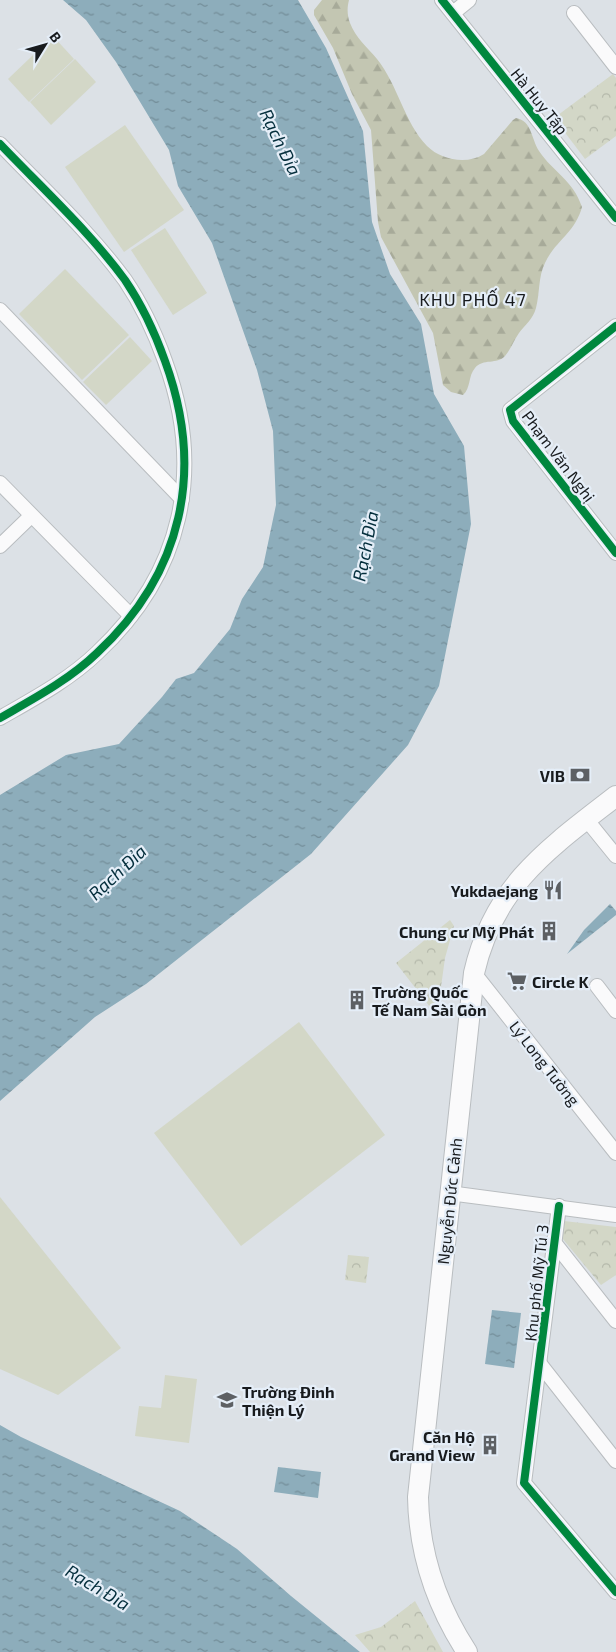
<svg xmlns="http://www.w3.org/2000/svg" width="616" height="1652" font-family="'Exo 2',sans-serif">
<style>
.grass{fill:#d3d7c7}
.forest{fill:url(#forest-firs)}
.park{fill:url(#park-crowns)}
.water{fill:url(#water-ripples)}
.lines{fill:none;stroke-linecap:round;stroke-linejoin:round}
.street-casing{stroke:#b9bdc0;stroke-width:16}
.secondary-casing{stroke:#b9bdc0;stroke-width:22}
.street{stroke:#fafafb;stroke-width:14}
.secondary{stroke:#fafafb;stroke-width:20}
.cycleway-casing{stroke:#e5eef8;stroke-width:11}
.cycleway{stroke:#00873e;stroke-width:8}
.labels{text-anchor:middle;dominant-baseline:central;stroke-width:4.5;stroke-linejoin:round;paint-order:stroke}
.street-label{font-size:16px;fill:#181b1e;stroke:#e5eef8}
.poi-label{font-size:16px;font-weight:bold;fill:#181b1e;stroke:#e5eef8;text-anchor:end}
.water-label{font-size:18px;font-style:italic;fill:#042e3c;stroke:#e5eef8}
.neighbourhood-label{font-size:18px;letter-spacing:1px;fill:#181b1e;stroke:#e5eef8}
</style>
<defs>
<pattern id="forest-firs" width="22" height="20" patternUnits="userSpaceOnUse" patternTransform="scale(1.25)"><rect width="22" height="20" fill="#c3c6b2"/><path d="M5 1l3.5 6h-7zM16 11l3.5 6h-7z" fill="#a7aa99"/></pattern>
<pattern id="park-crowns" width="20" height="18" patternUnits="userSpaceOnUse" patternTransform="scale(1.25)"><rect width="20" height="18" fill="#d3d7c7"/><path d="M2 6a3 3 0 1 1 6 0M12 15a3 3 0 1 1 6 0" fill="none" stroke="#b4b8aa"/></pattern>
<pattern id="water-ripples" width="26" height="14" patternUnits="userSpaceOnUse" patternTransform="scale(1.25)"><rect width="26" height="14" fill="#8dadbb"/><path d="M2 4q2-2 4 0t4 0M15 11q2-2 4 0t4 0" fill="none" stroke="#728c97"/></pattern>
</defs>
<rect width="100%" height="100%" fill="#dce1e6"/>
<!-- grass -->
<g class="grass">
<polygon points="53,36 74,59 29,102 8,79"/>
<polygon points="75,59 96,82 51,125 30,102"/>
<polygon points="125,125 184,210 124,252 65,167"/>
<polygon points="165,228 207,293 173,315 131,250"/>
<polygon points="65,269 129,335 82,380 19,314"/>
<polygon points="130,337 152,361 106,405 83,382"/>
<polygon points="299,1022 385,1135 241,1246 154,1133"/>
<polygon points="0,1197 121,1348 58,1395 0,1369"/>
<polygon points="165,1375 197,1379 189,1443 135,1436 139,1406 161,1408"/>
</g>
<!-- forest -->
<path class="forest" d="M322 0H349C347 8 347 15 350 23 355 37 368 48 377 59 398 85 404 122 427 146 441 160 467 165 484 154L513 120 516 118C532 121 531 138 539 151 553 172 573 180 582 207 575 233 555 241 545 263 538 277 540 293 536 308 533 319 525 325 519 333 514 340 511 349 505 356 497 365 483 358 475 368 468 376 471 388 463 395L451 392 443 385 433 333 381 237 378 222 371 130 352 94 333 48 314 15V10Z"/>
<!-- park -->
<g class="park">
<polygon points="613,74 616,78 616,136 585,159 554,118"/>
<polygon points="450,920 454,926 445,958 437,1016 396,963"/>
<polygon points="564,1221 616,1227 616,1275 601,1285 562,1238"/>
<polygon points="348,1255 369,1257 366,1283 345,1280"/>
<polygon points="415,1601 443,1652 370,1652 355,1635 381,1627"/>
</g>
<!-- water -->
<g class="water">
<polygon points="63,0 298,0 326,48 363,131 372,222 390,274 421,324 434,394 464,446 471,524 439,686 408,745 311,854 146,984 95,1017 0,1101 0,795 66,755 119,744 162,697 176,679 194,673 230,629 242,599 263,567 276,505 273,431 257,370 212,243 178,186 169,150 116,62 86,20"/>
<polygon points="610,904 616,911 616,915 567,954 584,930"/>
<polygon points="492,1310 521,1313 514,1368 485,1364"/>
<polygon points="0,1425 21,1437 180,1511 237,1549 291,1596 360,1652 0,1652"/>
<polygon points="278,1467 321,1472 318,1498 274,1492"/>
</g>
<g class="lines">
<defs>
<g id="street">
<polyline points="442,0 616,218"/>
<polyline points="453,13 469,0"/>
<polyline points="574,13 616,67"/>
<path d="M0 144C42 188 89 231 125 280 142 305 155 333 165 361 205 470 183 573 97 653 69 680 33 699 0 718"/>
<polyline points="0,310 182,499"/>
<polyline points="616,326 510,410 513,421 616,553"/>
<polyline points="0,483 131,616"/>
<polyline points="0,546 31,516"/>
<polyline points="586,819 616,856"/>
<polyline points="474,973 616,1153"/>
<polyline points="597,986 616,1011"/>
<polyline points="449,1193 616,1215"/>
<polyline points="559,1206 524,1483 616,1592"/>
<polyline points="553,1241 616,1321"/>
<polyline points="540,1364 616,1461"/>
</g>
<path id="secondary" d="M467 1652C437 1606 419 1553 418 1497L474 973C494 885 549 848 616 796"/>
</defs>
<!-- street casing -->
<use href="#street" class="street-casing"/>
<!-- secondary casing -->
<use href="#secondary" class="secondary-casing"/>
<!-- street -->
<use href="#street" class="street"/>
<!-- secondary -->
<use href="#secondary" class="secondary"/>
<defs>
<g id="cycleway">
<polyline points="442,0 616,218"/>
<path d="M0 144C42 188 89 231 125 280 142 305 155 333 165 361 205 470 183 573 97 653 69 680 33 699 0 718"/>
<polyline points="616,326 510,410 513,421 616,553"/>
<polyline points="559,1206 524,1483 616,1592"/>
</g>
</defs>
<!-- cycleway casing -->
<use href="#cycleway" class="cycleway-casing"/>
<!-- cycleway -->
<use href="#cycleway" class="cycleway"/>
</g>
<!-- icons -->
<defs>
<symbol id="bank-bare" viewBox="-9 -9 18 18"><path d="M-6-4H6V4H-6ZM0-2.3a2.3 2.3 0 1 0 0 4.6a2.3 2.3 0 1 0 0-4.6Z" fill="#5d6064" stroke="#e5eef8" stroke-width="2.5" paint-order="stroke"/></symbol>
<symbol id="restaurant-bare" viewBox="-9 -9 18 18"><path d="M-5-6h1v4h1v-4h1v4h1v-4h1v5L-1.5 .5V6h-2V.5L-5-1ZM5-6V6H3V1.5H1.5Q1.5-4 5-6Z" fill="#5d6064" stroke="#e5eef8" stroke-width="2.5" paint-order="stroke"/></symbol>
<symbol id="building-bare" viewBox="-9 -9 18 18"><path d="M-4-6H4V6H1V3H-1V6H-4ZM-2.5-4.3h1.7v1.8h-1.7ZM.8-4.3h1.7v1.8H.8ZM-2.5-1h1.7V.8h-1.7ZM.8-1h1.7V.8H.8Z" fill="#5d6064" stroke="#e5eef8" stroke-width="2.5" paint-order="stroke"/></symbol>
<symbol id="supermarket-bare" viewBox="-9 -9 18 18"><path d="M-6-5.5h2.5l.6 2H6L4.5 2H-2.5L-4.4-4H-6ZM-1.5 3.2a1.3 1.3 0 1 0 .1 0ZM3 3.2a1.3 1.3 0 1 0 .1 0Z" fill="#5d6064" stroke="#e5eef8" stroke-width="2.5" paint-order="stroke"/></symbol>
<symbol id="school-bare" viewBox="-9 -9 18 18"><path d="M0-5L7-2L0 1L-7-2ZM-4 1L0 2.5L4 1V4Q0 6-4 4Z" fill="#5d6064" stroke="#e5eef8" stroke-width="2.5" paint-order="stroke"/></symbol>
</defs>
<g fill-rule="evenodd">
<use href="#bank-bare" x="566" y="761" width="28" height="28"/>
<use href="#restaurant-bare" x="539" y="876" width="28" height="28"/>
<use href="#building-bare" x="535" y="917" width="28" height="28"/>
<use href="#supermarket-bare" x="503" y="967" width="28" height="28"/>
<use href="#building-bare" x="343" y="986" width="28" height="28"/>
<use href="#school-bare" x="213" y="1386" width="28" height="28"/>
<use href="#building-bare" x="476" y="1431" width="28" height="28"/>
</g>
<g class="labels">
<!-- street labels -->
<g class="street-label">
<text transform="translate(540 101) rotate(51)">Hà Huy Tập</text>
<text transform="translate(559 456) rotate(53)">Phạm Văn Nghị</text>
<text transform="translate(545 1063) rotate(52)">Lý Long Tường</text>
<text transform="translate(449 1201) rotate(-84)">Nguyễn Đức Cảnh</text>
<text transform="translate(536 1283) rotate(-84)">Khu phố Mỹ Tú 3</text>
</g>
<!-- poi labels -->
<g class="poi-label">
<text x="565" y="775">VIB</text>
<text x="538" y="890">Yukdaejang</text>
<text x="534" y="931">Chung cư Mỹ Phát</text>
<text x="532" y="981" text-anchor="start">Circle K</text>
<text x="372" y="991" text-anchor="start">Trường Quốc<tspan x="372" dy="18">Tế Nam Sài Gòn</tspan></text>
<text x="242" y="1391" text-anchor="start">Trường Đinh<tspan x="242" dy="18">Thiện Lý</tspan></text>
<text x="475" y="1436">Căn Hộ<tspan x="475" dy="18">Grand View</tspan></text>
</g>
<!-- water labels -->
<g class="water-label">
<text transform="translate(281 142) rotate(64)">Rạch Đỉa</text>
<text transform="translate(365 546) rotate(-79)">Rạch Đỉa</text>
<text transform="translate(117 872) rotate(-43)">Rạch Đỉa</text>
<text transform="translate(98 1587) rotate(31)">Rạch Đỉa</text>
</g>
<!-- neighbourhood labels -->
<g class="neighbourhood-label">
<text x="473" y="299">KHU PHỐ 47</text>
</g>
</g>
<!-- north arrow -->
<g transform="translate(45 45) rotate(53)" stroke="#e5eef8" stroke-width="4" paint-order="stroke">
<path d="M0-4L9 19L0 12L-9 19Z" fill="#181b1e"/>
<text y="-8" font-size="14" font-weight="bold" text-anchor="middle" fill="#181b1e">B</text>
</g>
</svg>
